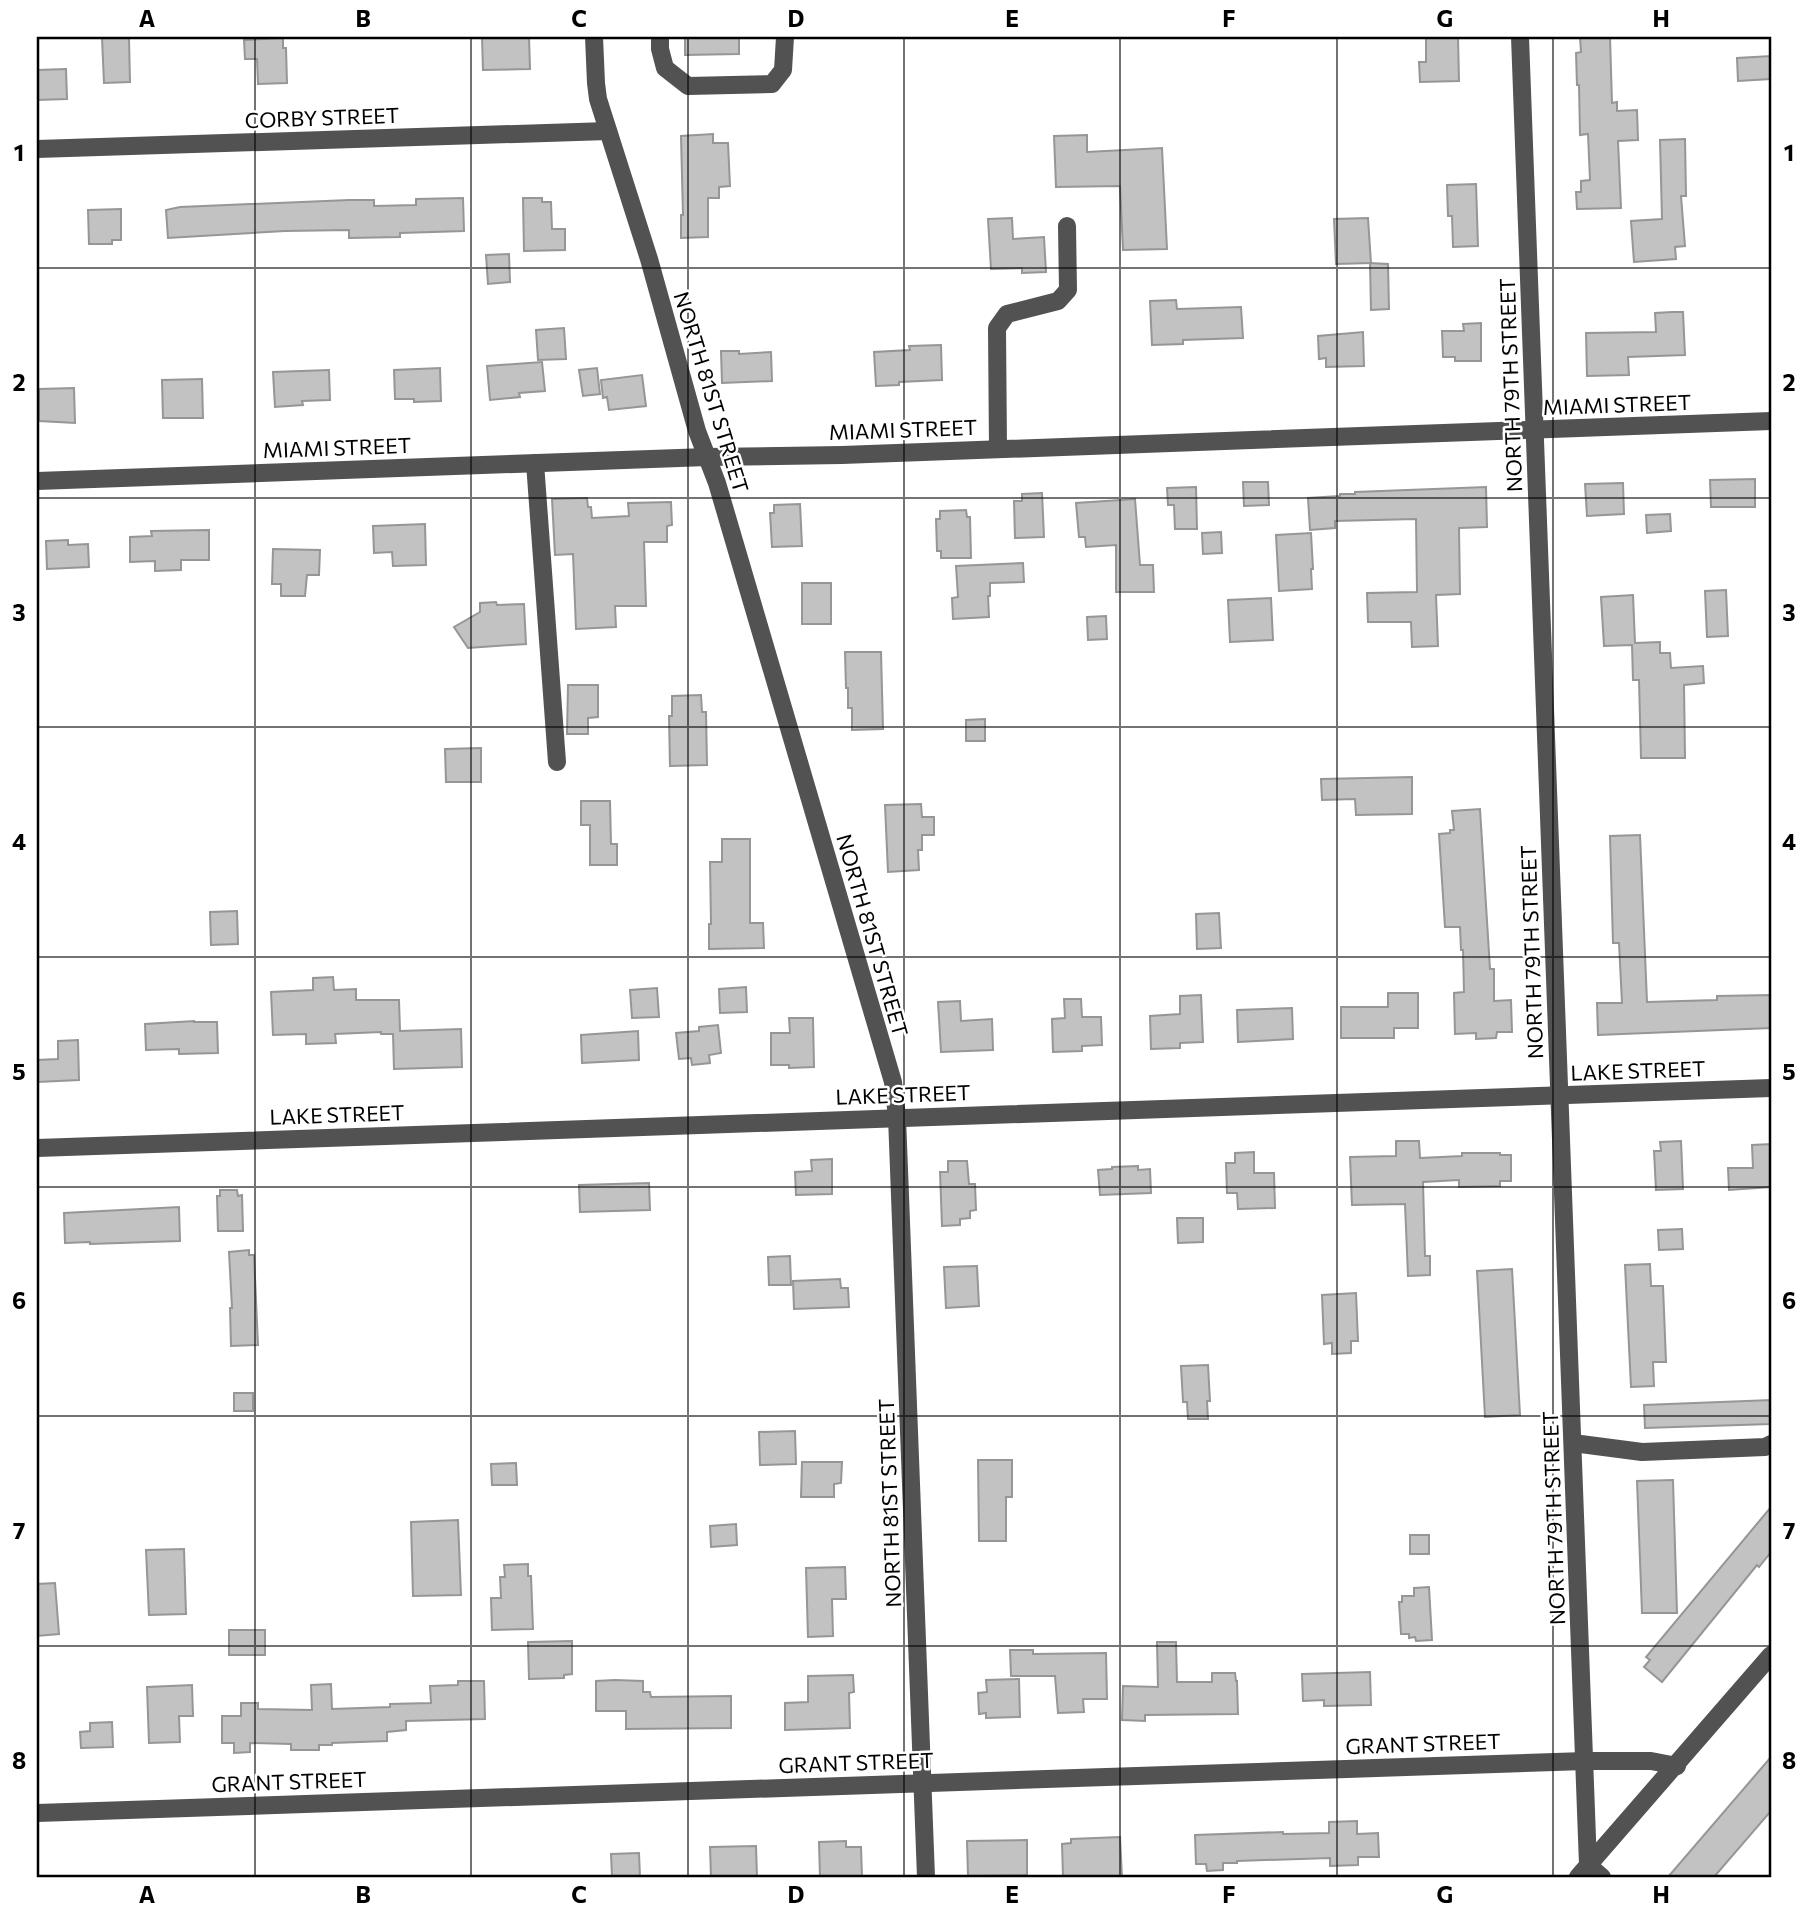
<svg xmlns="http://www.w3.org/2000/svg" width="1808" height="1914" font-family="Commissioner,sans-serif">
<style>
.building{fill:#c2c2c2;stroke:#969696;stroke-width:2}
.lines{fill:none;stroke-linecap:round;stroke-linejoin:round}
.minor{stroke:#525252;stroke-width:18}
.grid{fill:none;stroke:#000;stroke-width:2;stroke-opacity:0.55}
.labels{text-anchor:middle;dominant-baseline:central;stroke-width:5;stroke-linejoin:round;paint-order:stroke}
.street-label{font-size:21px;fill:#000;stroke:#fff}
.neatline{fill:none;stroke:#000;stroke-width:2.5}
.grid-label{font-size:23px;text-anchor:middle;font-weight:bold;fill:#000}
</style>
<rect width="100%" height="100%" fill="#fff"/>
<!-- building -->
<g class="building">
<polygon points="529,37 530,69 483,70 482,38"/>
<polygon points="685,37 739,37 739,54 685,55"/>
<polygon points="1426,37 1458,37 1459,81 1420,82 1419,62 1426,62"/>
<polygon points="1580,37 1610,37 1612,103 1617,102 1617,111 1637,110 1638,140 1618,141 1621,208 1577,209 1576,192 1581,192 1581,181 1590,180 1588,134 1580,135 1579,85 1577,85 1576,53 1581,52"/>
<polygon points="102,38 129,38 130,82 104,83"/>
<polygon points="283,38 283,48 286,48 287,83 258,84 257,59 245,59 244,40"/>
<polygon points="1771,56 1771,79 1738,81 1737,58"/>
<polygon points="66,69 67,99 37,100 37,70"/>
<polygon points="713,134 713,143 728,143 730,186 719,187 719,198 708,198 708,237 681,238 681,215 683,215 681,136"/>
<polygon points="1087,135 1087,152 1162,148 1167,249 1123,250 1120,186 1056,187 1054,136"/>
<polygon points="1685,139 1686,196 1681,196 1685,246 1675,247 1676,259 1634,262 1631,221 1662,219 1660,140"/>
<polygon points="1476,184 1478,246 1453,247 1452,216 1448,216 1447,185"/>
<polygon points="463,198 464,231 400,233 400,237 349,238 349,230 285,231 168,238 166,210 180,207 349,200 374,200 374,206 416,205 416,199"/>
<polygon points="523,198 542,198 542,202 551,202 552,229 565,229 565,250 524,251"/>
<polygon points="121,209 121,240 112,240 112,244 89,244 88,210"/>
<polygon points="1012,218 1013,239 1044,237 1046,272 1022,273 1022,268 991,269 988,219"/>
<polygon points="1368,218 1371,263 1336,264 1334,219"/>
<polygon points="509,254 510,282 488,284 486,255"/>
<polygon points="1370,263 1388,264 1389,309 1371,310"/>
<polygon points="1176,300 1177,309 1241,307 1243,338 1183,340 1183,344 1152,345 1150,301"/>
<polygon points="1672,312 1683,312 1685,355 1628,357 1629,375 1587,376 1586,333 1656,332 1655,313"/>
<polygon points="1481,323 1481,361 1455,361 1455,357 1443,357 1442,331 1464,331 1463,324"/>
<polygon points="564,328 566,359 538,360 536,330"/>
<polygon points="1363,332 1364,366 1326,367 1326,358 1319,359 1318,336"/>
<polygon points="941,345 942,380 899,382 899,385 876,386 874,352 910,350 909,346"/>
<polygon points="721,351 739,351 739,354 771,352 772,381 722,383"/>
<polygon points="542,362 545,391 519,393 520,397 490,400 487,366"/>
<polygon points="440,368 441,401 414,402 414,399 395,399 394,370"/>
<polygon points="597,368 600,394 583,396 579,370"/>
<polygon points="329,370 330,400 302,401 303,405 275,407 273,372"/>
<polygon points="642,375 646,406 609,410 607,397 603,398 601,380"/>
<polygon points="202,379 203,418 163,418 162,380"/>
<polygon points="74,388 75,423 39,421 39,389"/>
<polygon points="1755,479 1755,507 1711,507 1710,480"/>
<polygon points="1243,482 1268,482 1269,505 1244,506"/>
<polygon points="1623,483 1624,514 1587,516 1585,484"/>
<polygon points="1196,487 1197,529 1175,529 1174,505 1168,505 1167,488"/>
<polygon points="1486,487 1487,527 1459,528 1460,594 1436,595 1438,646 1412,647 1411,622 1368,622 1367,593 1417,592 1416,519 1335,521 1335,528 1310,530 1308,498 1340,496 1340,494 1355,494 1355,492"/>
<polygon points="1042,493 1044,537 1015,538 1014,501 1022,501 1022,494"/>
<polygon points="587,498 588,507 591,507 592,518 629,516 628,503 671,502 672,525 667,526 667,542 644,542 646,606 615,606 616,627 576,629 573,554 555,555 552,499"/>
<polygon points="1135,499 1140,565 1153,565 1154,592 1116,592 1116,545 1086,547 1085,537 1079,537 1076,503"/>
<polygon points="800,504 802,546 772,547 770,513 774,513 774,505"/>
<polygon points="966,510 967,517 970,517 971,558 941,558 941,551 937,551 936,519 940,519 940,511"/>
<polygon points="1670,514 1671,531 1647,533 1646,515"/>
<polygon points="425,524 426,565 393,566 392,552 374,553 373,526"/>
<polygon points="209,530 209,560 181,560 181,570 155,571 155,561 130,562 130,537 152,536 151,531"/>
<polygon points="1221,532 1222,553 1203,554 1202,533"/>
<polygon points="1311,533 1313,569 1311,569 1312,589 1279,591 1276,535"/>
<polygon points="68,540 68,545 88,544 89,567 47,569 46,541"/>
<polygon points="273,549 320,550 319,575 307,575 305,596 281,596 281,584 272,584"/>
<polygon points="1023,563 1024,582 990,583 990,596 988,596 989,617 953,619 952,598 958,597 956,566"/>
<rect x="802" y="583" width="29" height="41"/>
<polygon points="1726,590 1728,636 1707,637 1705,591"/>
<polygon points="1633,595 1635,643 1660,642 1660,653 1670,653 1671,668 1703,666 1704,683 1684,685 1685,758 1641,758 1639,680 1633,680 1632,645 1604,646 1601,597"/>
<polygon points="1271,598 1273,640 1230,642 1228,600"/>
<polygon points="496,602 497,605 524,604 526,644 468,648 454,627 480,612 480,603"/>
<polygon points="1106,616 1107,639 1088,640 1087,617"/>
<polygon points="845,652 881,652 883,729 852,730 852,708 848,708 848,688 846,688"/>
<polygon points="568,685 598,685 598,717 588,718 588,734 567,734"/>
<polygon points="701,695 702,712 706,712 707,765 670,766 669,716 672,716 672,696"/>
<polygon points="985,719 985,741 966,741 966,720"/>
<polygon points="481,748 481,782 446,782 445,749"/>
<polygon points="1412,777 1412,814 1356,815 1355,799 1322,800 1321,779"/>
<polygon points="581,801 610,801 611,844 617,844 617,865 590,865 590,825 581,825"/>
<polygon points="921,804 922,817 934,817 934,835 922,835 922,850 918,850 919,870 888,872 885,805"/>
<polygon points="1480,809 1490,969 1494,969 1494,1001 1511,1000 1512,1032 1497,1032 1496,1038 1476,1039 1476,1033 1455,1034 1454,993 1464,992 1463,950 1461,950 1460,927 1445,927 1439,834 1450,833 1450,830 1454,830 1452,811"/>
<polygon points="1640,835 1647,1002 1717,1000 1717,996 1771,995 1771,1028 1598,1035 1597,1003 1622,1003 1619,943 1613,943 1610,836"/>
<polygon points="722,839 750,839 750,923 763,923 764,948 709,949 709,924 711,924 710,862 722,862"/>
<polygon points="237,911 238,944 211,945 210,912"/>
<polygon points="1219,913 1221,948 1197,949 1196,914"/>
<polygon points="333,977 334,990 356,989 356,1000 399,1000 400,1031 461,1029 462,1067 394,1069 393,1034 381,1034 381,1032 335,1034 336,1043 306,1044 306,1034 273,1035 271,992 313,990 313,978"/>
<polygon points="746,987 747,1012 720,1013 719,989"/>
<polygon points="657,988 659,1017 632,1018 630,990"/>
<polygon points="1388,993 1418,993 1418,1028 1394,1028 1394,1038 1341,1038 1341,1007 1388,1007"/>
<polygon points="1201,995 1203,1042 1180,1043 1180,1048 1151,1049 1150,1016 1180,1014 1180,996"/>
<polygon points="1064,999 1081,999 1082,1017 1101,1017 1102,1045 1082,1046 1082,1051 1053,1052 1052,1019 1065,1018"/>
<polygon points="960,1001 961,1021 992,1019 993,1050 941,1052 938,1002"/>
<polygon points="1292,1008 1293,1039 1238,1042 1237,1010"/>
<polygon points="789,1018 813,1018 814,1067 789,1068 789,1065 771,1065 771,1033 790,1033"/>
<polygon points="194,1021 194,1022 217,1022 218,1053 179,1054 179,1049 146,1050 145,1024"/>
<polygon points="718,1025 721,1053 709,1055 710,1063 692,1065 691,1058 679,1059 676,1033 699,1031 699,1027"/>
<polygon points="638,1031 639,1060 582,1063 581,1035"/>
<polygon points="78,1040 79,1080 38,1082 37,1060 58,1059 58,1041"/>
<polygon points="1396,1141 1419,1141 1420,1158 1462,1156 1462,1153 1500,1153 1500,1155 1511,1155 1511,1181 1500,1181 1500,1186 1459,1187 1459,1180 1423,1182 1425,1256 1430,1256 1430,1275 1408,1276 1405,1204 1352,1205 1350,1157 1396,1156"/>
<polygon points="1681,1141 1683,1189 1656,1190 1654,1151 1661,1151 1660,1142"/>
<polygon points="1771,1144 1771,1187 1729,1190 1728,1168 1753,1168 1752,1145"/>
<polygon points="1254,1152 1254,1173 1274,1173 1275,1208 1238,1209 1237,1193 1227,1193 1226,1163 1235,1163 1235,1153"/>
<polygon points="832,1159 832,1194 796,1195 795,1172 812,1171 811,1160"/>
<polygon points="948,1161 967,1161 969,1184 975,1184 976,1210 970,1211 970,1218 960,1219 960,1225 942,1226 940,1172 948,1172"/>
<polygon points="1138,1166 1138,1170 1150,1169 1151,1193 1100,1195 1098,1170 1112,1169 1112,1167"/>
<polygon points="649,1183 650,1210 580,1212 579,1185"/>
<polygon points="220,1190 237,1190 238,1196 242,1195 243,1231 218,1231 217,1196 220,1196"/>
<polygon points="179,1207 180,1241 90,1244 90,1242 65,1243 64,1213"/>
<polygon points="1177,1218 1203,1218 1203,1242 1178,1243"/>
<polygon points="1682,1229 1683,1249 1659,1250 1658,1230"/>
<polygon points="249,1250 249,1255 254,1255 258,1345 231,1346 230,1308 232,1308 229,1252"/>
<polygon points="790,1256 791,1285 769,1285 768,1257"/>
<polygon points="1650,1264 1651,1286 1663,1286 1666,1362 1653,1362 1654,1386 1631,1387 1625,1265"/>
<polygon points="977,1266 979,1306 946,1308 944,1267"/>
<polygon points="1512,1269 1520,1415 1485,1417 1477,1271"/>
<polygon points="840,1279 841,1288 848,1288 849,1307 794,1309 793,1281"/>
<polygon points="1356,1293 1358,1341 1351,1341 1351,1353 1332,1354 1332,1343 1324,1344 1322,1295"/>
<polygon points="1208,1365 1210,1401 1207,1401 1208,1419 1188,1419 1187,1402 1183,1402 1181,1366"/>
<rect x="234" y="1393" width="19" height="18"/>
<polygon points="1771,1400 1771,1424 1645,1428 1644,1405"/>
<polygon points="795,1431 796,1464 760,1465 759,1432"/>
<polygon points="978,1460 1012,1460 1012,1497 1006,1497 1006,1541 979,1541"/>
<polygon points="802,1462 842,1462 841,1483 834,1484 834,1497 801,1497"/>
<polygon points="516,1463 517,1485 492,1485 491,1464"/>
<polygon points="1673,1480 1677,1613 1642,1613 1637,1481"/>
<polygon points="1771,1507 1771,1552 1759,1567 1757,1565 1662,1682 1644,1667 1650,1660 1646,1657"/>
<polygon points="458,1520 461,1595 413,1596 411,1522"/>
<polygon points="736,1524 737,1545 711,1547 710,1526"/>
<rect x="1410" y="1535" width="19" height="19"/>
<polygon points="184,1549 186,1614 149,1615 146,1550"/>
<polygon points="528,1564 528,1576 531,1576 533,1629 492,1630 491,1598 501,1598 500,1577 505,1577 504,1565"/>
<polygon points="845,1567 846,1599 832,1599 833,1636 808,1637 806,1568"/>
<polygon points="55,1583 59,1634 37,1636 37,1584"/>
<polygon points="1429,1587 1432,1640 1416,1641 1415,1637 1409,1638 1409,1634 1401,1634 1399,1602 1402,1602 1402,1596 1414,1596 1414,1588"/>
<rect x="229" y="1630" width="36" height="25"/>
<polygon points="572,1641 572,1674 564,1675 564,1678 529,1679 528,1642"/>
<polygon points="1157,1642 1176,1642 1177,1682 1212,1682 1212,1673 1235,1673 1236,1681 1237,1681 1238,1714 1145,1715 1145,1721 1122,1720 1123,1686 1158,1687"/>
<polygon points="1010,1650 1033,1650 1033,1654 1106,1653 1107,1699 1083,1699 1084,1712 1058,1713 1055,1676 1011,1676"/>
<polygon points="1370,1672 1371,1705 1324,1706 1324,1700 1303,1701 1302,1674"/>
<polygon points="853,1675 854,1692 849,1693 850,1728 785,1730 785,1703 808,1702 808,1676"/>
<polygon points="1019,1679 1020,1717 986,1718 986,1713 979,1714 978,1693 987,1692 986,1680"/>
<polygon points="615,1680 643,1681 643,1692 650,1692 651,1697 731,1696 731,1728 626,1729 626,1711 596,1711 596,1681"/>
<polygon points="458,1681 484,1681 485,1719 406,1721 406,1730 387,1732 387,1741 332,1743 332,1745 319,1745 319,1750 291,1750 291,1744 250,1743 250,1752 234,1753 234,1743 222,1743 222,1716 241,1716 241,1703 258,1703 258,1709 312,1710 311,1685 331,1684 332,1709 390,1707 390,1704 431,1703 430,1686 458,1685"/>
<polygon points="192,1685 193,1716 179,1716 180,1742 149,1743 147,1687"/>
<polygon points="112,1722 113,1747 81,1748 80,1732 90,1731 90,1723"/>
<polygon points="1771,1757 1771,1811 1714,1877 1668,1877"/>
<polygon points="1357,1821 1357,1834 1378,1833 1379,1857 1358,1857 1358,1865 1330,1866 1330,1858 1237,1861 1237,1863 1223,1863 1223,1870 1207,1871 1206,1864 1196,1864 1195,1835 1283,1832 1283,1834 1329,1833 1329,1822"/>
<polygon points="1120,1837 1122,1877 1063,1877 1062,1844 1071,1843 1071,1839"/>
<polygon points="1027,1840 1027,1875 968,1876 967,1841"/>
<polygon points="846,1841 846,1847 861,1847 862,1877 820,1877 819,1842"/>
<polygon points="756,1846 757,1877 711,1877 710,1847"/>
<polygon points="639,1853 640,1877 612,1877 611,1854"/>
</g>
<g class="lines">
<!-- minor -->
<g class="minor">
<polyline points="594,37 596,83 598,99 649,259 697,431 717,483 893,1082 897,1117 926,1877"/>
<polyline points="660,37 660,49 665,68 688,86 772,84 783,70 785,37"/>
<polyline points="1520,37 1588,1865 1602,1877"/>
<polyline points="37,149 608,131"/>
<polyline points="998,449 997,328 1007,314 1058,301 1068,290 1067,226"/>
<polyline points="535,463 557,762"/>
<polyline points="37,481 707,457 842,455 1771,421"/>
<polyline points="37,1148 1771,1088"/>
<polyline points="1573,1443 1642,1452 1765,1447 1771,1444"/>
<polyline points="37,1813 1585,1761 1651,1761 1677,1766"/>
<polyline points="1578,1877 1771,1655"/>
</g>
</g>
<!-- grid -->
<path class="grid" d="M255 37V1877M471 37V1877M688 37V1877M904 37V1877M1120 37V1877M1337 37V1877M1553 37V1877M37 268H1771M37 498H1771M37 727H1771M37 957H1771M37 1187H1771M37 1416H1771M37 1646H1771"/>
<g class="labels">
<!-- street labels -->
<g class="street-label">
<text transform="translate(322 117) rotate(-2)">CORBY STREET</text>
<text transform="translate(1510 385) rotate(-92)">NORTH 79TH STREET</text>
<text transform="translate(712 392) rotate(73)">NORTH 81ST STREET</text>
<text transform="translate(1617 404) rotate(-2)">MIAMI STREET</text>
<text transform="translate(903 429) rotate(-2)">MIAMI STREET</text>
<text transform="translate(337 447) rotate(-2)">MIAMI STREET</text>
<text transform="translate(873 935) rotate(74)">NORTH 81ST STREET</text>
<text transform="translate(1531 952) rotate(-92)">NORTH 79TH STREET</text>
<text transform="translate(1638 1070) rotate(-2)">LAKE STREET</text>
<text transform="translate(903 1094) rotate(-2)">LAKE STREET</text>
<text transform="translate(337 1114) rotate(-2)">LAKE STREET</text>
<text transform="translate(889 1503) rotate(-92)">NORTH 81ST STREET</text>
<text transform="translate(1553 1518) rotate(-92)">NORTH 79TH STREET</text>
<text transform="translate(1423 1743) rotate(-2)">GRANT STREET</text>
<text transform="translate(856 1762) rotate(-2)">GRANT STREET</text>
<text transform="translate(289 1781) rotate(-2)">GRANT STREET</text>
</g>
</g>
<!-- border -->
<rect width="1808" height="1914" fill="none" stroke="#ffffff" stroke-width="77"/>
<rect x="38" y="38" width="1732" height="1838" class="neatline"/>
<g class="grid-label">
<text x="147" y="27">A</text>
<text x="363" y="27">B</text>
<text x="579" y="27">C</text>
<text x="796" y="27">D</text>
<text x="1012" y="27">E</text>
<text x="1229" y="27">F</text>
<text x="1445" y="27">G</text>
<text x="1661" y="27">H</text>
<text x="19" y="161">1</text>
<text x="1789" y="161">1</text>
<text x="19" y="391">2</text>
<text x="1789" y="391">2</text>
<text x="19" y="621">3</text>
<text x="1789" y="621">3</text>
<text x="19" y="850">4</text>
<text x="1789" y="850">4</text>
<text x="19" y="1080">5</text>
<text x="1789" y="1080">5</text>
<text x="19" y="1309">6</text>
<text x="1789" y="1309">6</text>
<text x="19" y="1539">7</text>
<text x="1789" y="1539">7</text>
<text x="19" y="1769">8</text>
<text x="1789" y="1769">8</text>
<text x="147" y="1903">A</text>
<text x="363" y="1903">B</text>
<text x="579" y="1903">C</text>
<text x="796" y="1903">D</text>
<text x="1012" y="1903">E</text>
<text x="1229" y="1903">F</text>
<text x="1445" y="1903">G</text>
<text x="1661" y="1903">H</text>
</g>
</svg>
